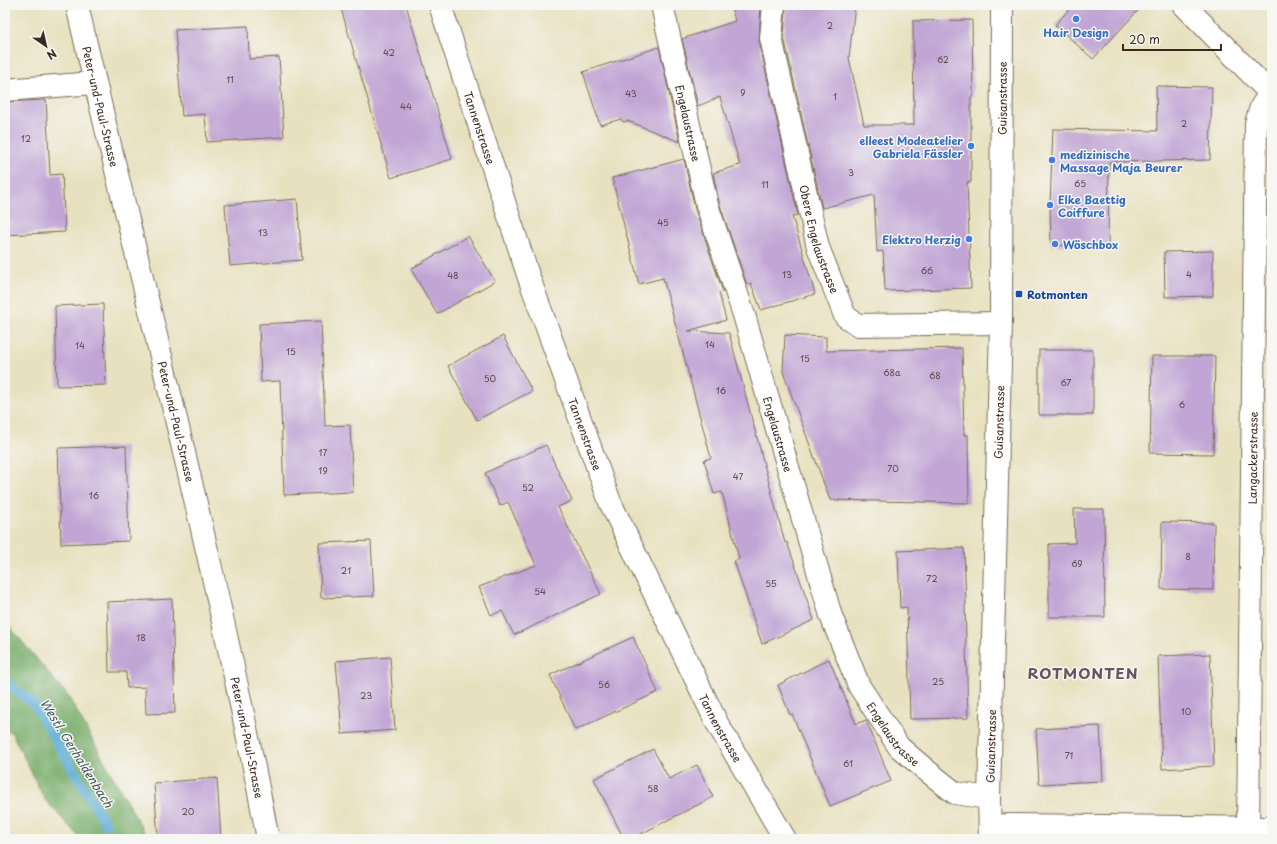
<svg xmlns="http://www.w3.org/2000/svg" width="1277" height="844" font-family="'Playpen Sans',sans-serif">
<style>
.forest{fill:#78ad6a;stroke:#5a6c44}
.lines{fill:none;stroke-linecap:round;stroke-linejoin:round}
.stream{stroke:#5bacd6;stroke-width:10}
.building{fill:#c1a6d5}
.minor-casing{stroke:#786a57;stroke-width:24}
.minor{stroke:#fff;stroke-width:22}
.shop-dot{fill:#3f7fe0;stroke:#f6f6f2;stroke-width:1.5}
.transit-dot{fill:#1a4fb4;stroke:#f6f6f2;stroke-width:1.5}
.labels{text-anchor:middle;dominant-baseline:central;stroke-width:3;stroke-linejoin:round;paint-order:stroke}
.number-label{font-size:9px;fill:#5c494c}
.shop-label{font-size:11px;font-weight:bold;fill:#366cbe;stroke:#f6f6f2;text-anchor:start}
.street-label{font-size:11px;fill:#3b2a1e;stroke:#f6f6f2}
.transit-label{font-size:11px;font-weight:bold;fill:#164399;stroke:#f6f6f2;text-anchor:start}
.water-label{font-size:12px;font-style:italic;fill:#46585e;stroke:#f6f6f2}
.district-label{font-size:15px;font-weight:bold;letter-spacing:1px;fill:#6a555e;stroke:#f6f6f2}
</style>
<rect width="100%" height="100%" fill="#f6f6f2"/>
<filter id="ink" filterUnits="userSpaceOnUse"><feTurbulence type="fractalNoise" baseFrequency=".025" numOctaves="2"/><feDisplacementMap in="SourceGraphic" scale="8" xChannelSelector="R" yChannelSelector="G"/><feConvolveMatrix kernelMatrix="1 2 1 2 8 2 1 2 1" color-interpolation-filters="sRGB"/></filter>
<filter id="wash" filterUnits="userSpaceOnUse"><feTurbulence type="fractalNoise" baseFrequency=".012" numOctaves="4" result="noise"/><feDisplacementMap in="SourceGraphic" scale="16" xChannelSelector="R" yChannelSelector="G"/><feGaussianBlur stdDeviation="0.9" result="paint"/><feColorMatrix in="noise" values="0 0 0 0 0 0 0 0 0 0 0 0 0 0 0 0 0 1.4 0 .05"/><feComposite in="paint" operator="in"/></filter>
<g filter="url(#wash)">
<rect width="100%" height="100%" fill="#e8e1c0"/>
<!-- forest -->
<polygon class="forest" points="5,621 68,696 148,839 81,839 45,800 12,733 5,729"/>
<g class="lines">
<!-- stream -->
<polyline class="stream" points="5,682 34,704 106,825"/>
</g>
<g id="blocks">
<!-- building -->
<g class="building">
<polygon points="340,5 406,5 452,159 391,178"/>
<polygon points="731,5 761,5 759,41 798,215 792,216 815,294 761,310 751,283 747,285 719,202 713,173 740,165 720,97 698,106 682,39 735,21"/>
<polygon points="786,5 855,5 849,58 864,125 914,125 913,21 972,20 973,96 971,97 971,182 967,182 971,288 885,291 883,251 877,252 874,195 822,208 784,37"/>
<polygon points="1073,5 1143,5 1093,59 1055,25"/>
<polygon points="248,26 249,59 279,57 284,137 207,142 205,114 182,116 175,30"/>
<polygon points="659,47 680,142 628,121 623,122 621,119 600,125 583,72"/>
<polygon points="1156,86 1212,87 1210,160 1109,162 1108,246 1051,245 1050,205 1053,129 1157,131"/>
<polygon points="46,100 50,175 62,174 65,232 5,235 5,102"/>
<polygon points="684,159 695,209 723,292 719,293 726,320 688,331 729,333 785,543 787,542 814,620 762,644 734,561 739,559 722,492 714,494 704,460 711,458 663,278 639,284 612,178"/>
<polygon points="297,199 302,260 230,266 225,205"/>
<polygon points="468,236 495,281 437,314 411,269"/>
<polygon points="1213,251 1213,296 1165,297 1164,252"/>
<polygon points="103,304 106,385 57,386 55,306"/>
<polygon points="321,321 325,426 350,425 353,492 284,495 280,381 261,382 259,324"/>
<polygon points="785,335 826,337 826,351 962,348 964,435 968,435 969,503 830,500 783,372"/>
<polygon points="503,336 532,391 477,420 448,366"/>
<rect x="1039" y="350" width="54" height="65"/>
<polygon points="1152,356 1215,356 1213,454 1150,453"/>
<polygon points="546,445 572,501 558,507 601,594 514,635 502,611 491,615 479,587 536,565 508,502 500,506 485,473"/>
<polygon points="126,446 129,541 61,544 58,448"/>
<polygon points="1074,509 1104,509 1105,617 1049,617 1049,544 1075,543"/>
<polygon points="1162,522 1214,523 1213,590 1161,589"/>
<polygon points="371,541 374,596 321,598 319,543"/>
<polygon points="964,548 966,605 965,605 968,718 910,719 907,607 900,608 898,551"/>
<polygon points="172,599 175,713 146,714 145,687 127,688 126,672 109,672 107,602"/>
<polygon points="633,637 658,692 575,730 550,675"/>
<polygon points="1210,654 1214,766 1162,769 1158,656"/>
<polygon points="390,657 395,730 342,734 336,661"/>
<polygon points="829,659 856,724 866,720 891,781 830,806 792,714 790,715 778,685"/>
<polygon points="1100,726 1103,781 1039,784 1036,729"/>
<polygon points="653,749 669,779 697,765 713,797 631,839 624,839 594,779"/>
<polygon points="217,778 221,839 158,839 154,783"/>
</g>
</g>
</g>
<g filter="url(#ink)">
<use href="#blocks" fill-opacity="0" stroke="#786a57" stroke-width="1"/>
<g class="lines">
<defs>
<g id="minor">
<path id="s1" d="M77 5C141 283 215 559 268 839"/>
<path id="s2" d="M440 5 528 275 610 502 717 723 785 839"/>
<path id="s3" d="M662 5 707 205 744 315 831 616 859 686 899 747 926 770 955 793 989 798"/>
<path id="s4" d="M774 5 771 38 818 247 845 316 858 325 1001 323"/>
<polyline points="1184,5 1272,95"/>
<polyline points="5,90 94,83"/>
<polyline points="990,826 1012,825 1272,828"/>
<path id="s5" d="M1248 827 1256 123 1261 107 1270 93"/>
<path id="s6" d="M990 839 989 798 1001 323 1002 5"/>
</g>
</defs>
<!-- minor casing -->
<use href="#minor" class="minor-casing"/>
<!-- minor -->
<use href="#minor" class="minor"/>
</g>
</g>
<!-- markers -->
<g class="shop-dot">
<circle cx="1076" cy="19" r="4"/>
<circle cx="971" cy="146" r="4"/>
<circle cx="1052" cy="160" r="4"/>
<circle cx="1050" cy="205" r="4"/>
<circle cx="969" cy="239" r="4"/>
<circle cx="1055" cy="244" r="4"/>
</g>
<rect class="transit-dot" x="1015" y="290" width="8" height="8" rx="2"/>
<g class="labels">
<!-- number labels -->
<g class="number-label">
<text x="830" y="25">2</text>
<text x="389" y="52">42</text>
<text x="943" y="59">62</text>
<text x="230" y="79">11</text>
<text x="743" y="92">9</text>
<text x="631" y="93">43</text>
<text x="835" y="96">1</text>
<text x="406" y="106">44</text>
<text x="1184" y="123">2</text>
<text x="26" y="138">12</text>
<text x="851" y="172">3</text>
<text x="1080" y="183">65</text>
<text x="765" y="184">11</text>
<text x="663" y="222">45</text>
<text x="263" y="232">13</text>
<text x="927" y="270">66</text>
<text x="787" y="274">13</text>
<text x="1189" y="274">4</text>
<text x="453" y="275">48</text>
<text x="710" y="344">14</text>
<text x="80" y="345">14</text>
<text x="291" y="351">15</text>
<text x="805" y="358">15</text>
<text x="892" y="372">68a</text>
<text x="935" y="375">68</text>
<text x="490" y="378">50</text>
<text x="1066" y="382">67</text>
<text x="721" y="390">16</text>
<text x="1182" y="404">6</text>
<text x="323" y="452">17</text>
<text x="893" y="468">70</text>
<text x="323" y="470">19</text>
<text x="738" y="476">47</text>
<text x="528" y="487">52</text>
<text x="94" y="495">16</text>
<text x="1188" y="556">8</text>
<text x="1077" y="563">69</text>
<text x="346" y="570">21</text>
<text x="932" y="578">72</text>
<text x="771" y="583">55</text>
<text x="540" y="591">54</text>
<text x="141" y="637">18</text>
<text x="938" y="681">25</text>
<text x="604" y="684">56</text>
<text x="366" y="695">23</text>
<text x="1186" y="711">10</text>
<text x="1069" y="755">71</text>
<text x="848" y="763">61</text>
<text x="653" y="788">58</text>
<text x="188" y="811">20</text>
</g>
<!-- shop labels -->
<g class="shop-label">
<text x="1076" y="32" text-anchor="middle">Hair Design</text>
<text x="963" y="140" text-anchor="end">elleest Modeatelier<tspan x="963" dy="13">Gabriela Fässler</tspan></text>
<text x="1060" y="154">medizinische<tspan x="1060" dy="13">Massage Maja Beurer</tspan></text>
<text x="1058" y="199">Elke Baettig<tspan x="1058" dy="13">Coiffure</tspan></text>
<text x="961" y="239" text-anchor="end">Elektro Herzig</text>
<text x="1063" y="244">Wöschbox</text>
</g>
<!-- street labels -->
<g class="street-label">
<text stroke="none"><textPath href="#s6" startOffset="741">Guisanstrasse</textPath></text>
<text stroke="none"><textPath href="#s1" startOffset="104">Peter-und-Paul-Strasse</textPath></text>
<text stroke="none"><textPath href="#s3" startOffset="121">Engelaustrasse</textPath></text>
<text stroke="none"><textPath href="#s2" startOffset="129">Tannenstrasse</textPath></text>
<text stroke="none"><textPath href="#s4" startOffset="240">Obere Engelaustrasse</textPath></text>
<text stroke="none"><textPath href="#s1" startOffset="428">Peter-und-Paul-Strasse</textPath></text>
<text stroke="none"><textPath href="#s6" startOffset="417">Guisanstrasse</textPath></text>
<text stroke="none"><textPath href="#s2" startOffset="453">Tannenstrasse</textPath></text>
<text stroke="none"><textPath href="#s3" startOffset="445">Engelaustrasse</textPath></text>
<text stroke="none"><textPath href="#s5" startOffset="369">Langackerstrasse</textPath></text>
<text stroke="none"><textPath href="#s2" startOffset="777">Tannenstrasse</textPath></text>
<text stroke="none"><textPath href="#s3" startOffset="769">Engelaustrasse</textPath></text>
<text stroke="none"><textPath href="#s1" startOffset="752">Peter-und-Paul-Strasse</textPath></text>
<text stroke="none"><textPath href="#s6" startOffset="93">Guisanstrasse</textPath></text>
</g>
<!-- transit labels -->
<g class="transit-label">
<text x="1027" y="294">Rotmonten</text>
</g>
<!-- water labels -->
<g class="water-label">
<text transform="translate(77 753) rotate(58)">Westl. Gerhaldenbach</text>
</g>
<!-- district labels -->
<g class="district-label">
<text x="1083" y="672">ROTMONTEN</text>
</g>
</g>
<!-- margin -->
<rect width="1277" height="844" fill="none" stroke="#f6f6f2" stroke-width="20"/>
<!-- north arrow -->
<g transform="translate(46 46) rotate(146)" stroke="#f6f6f2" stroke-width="3" paint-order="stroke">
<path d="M0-3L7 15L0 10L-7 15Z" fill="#3b2a1e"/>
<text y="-6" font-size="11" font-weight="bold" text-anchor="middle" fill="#3b2a1e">N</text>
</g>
<!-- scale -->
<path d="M1123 44v6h98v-6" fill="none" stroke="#3b2a1e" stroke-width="2"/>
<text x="1129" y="44" font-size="12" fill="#3b2a1e" stroke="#f6f6f2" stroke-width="3" paint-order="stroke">20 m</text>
</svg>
